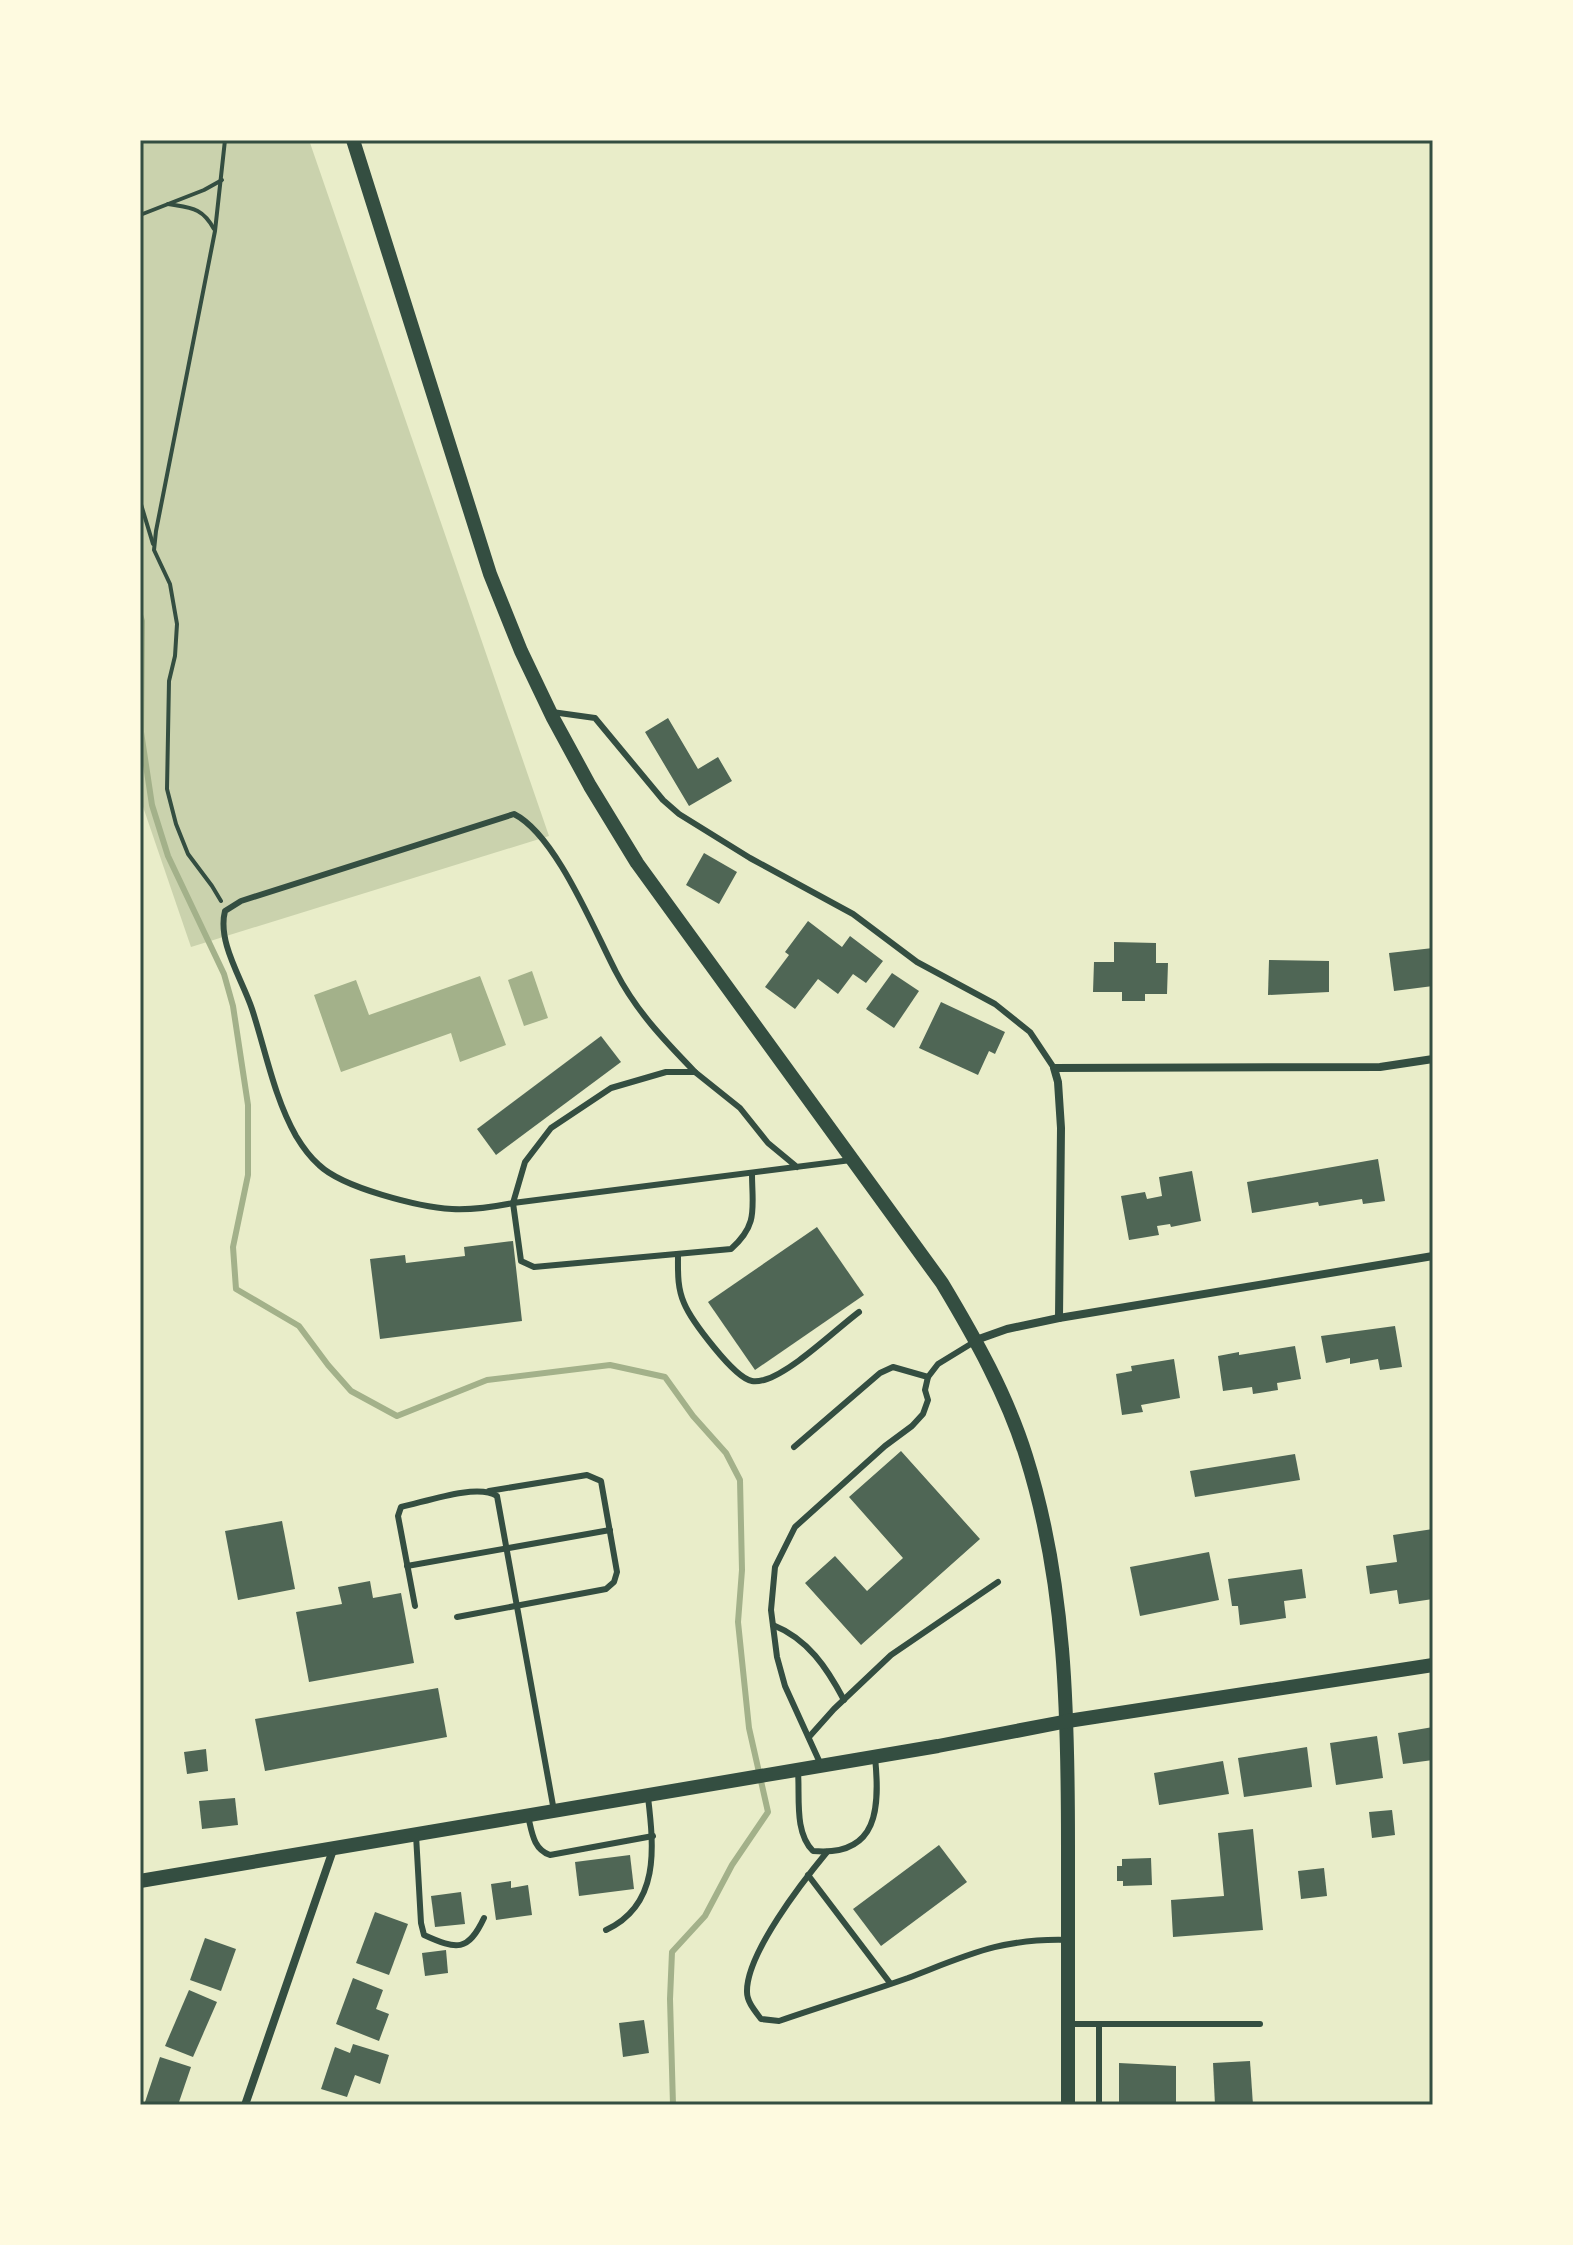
<svg xmlns="http://www.w3.org/2000/svg" width="1573" height="2245" font-family="'Open Sans',sans-serif">
<style>
.green{fill:#cad2ad}
.water{fill:#a3b18a}
.lines{fill:none;stroke-linecap:round;stroke-linejoin:round}
.stream{stroke:#a3b18a;stroke-width:6}
.building{fill:#4f6655}
.path{stroke:#344e41;stroke-width:4}
.service{stroke:#344e41;stroke-width:6}
.minor{stroke:#344e41;stroke-width:8}
.tertiary{stroke:#344e41;stroke-width:14}
.neatline{fill:none;stroke:#344e41;stroke-width:3}
</style>
<rect width="100%" height="100%" fill="#e9edc9"/>
<!-- green -->
<polygon class="green" points="140,140 309,140 549,836 191,947 140,798"/>
<!-- water -->
<g class="water">
<polygon points="532,971 548,1018 524,1026 508,980"/>
<polygon points="480,976 506,1045 460,1062 451,1033 341,1072 314,995 356,980 369,1015"/>
</g>
<g class="lines">
<!-- stream -->
<polyline class="stream" points="140,615 142,621 141,732 152,805 168,856 224,974 233,1006 248,1105 248,1175 233,1247 236,1289 299,1326 328,1365 351,1391 397,1416 487,1380 610,1365 665,1377 693,1416 726,1453 740,1480 742,1570 738,1622 749,1728 768,1812 732,1865 705,1916 672,1952 670,1999 673,2105"/>
</g>
<!-- building -->
<g class="building">
<polygon points="668,718 698,769 718,757 732,781 689,806 645,732"/>
<polygon points="704,853 737,872 719,904 686,885"/>
<polygon points="808,921 842,947 850,936 883,961 866,983 853,974 838,994 818,979 795,1009 765,987 789,955 785,952"/>
<polygon points="1114,942 1156,943 1156,963 1168,963 1167,994 1145,994 1145,1001 1122,1001 1122,992 1093,992 1094,962 1114,962"/>
<polygon points="1433,948 1433,986 1394,991 1389,953"/>
<polygon points="1269,960 1329,961 1329,992 1268,995"/>
<polygon points="892,973 919,991 894,1028 866,1009"/>
<polygon points="941,1002 1005,1032 995,1054 989,1051 978,1075 919,1048"/>
<polygon points="601,1036 621,1062 496,1155 477,1129"/>
<polygon points="1378,1159 1385,1201 1363,1204 1362,1199 1319,1206 1318,1202 1252,1213 1247,1182"/>
<polygon points="1192,1171 1201,1221 1171,1227 1170,1224 1157,1226 1159,1235 1129,1240 1121,1196 1145,1192 1147,1199 1162,1196 1159,1177"/>
<polygon points="817,1227 864,1295 755,1370 708,1302"/>
<polygon points="513,1241 522,1321 380,1339 370,1259 405,1255 406,1263 465,1256 464,1247"/>
<polygon points="1395,1326 1402,1367 1380,1370 1378,1359 1350,1364 1350,1358 1326,1363 1321,1336"/>
<polygon points="1295,1346 1301,1379 1277,1383 1278,1390 1253,1394 1252,1387 1223,1391 1218,1356 1239,1352 1239,1355"/>
<polygon points="1174,1359 1180,1398 1141,1405 1143,1412 1122,1415 1116,1374 1132,1371 1131,1366"/>
<polygon points="901,1451 980,1539 861,1645 805,1583 835,1556 867,1591 903,1558 849,1497"/>
<polygon points="1295,1454 1300,1480 1195,1497 1190,1471"/>
<polygon points="282,1521 295,1589 238,1600 225,1531"/>
<polygon points="1433,1529 1433,1599 1399,1604 1397,1590 1370,1594 1366,1566 1397,1562 1393,1535"/>
<polygon points="1209,1552 1219,1600 1140,1616 1130,1567"/>
<polygon points="1302,1569 1306,1598 1284,1601 1286,1618 1240,1625 1238,1606 1232,1606 1228,1579"/>
<polygon points="370,1581 373,1598 401,1593 414,1663 309,1682 296,1612 342,1604 338,1587"/>
<polygon points="438,1688 447,1737 265,1771 255,1719"/>
<polygon points="1433,1727 1433,1760 1403,1764 1398,1733"/>
<polygon points="1377,1736 1383,1778 1336,1785 1330,1743"/>
<polygon points="1307,1747 1312,1787 1244,1797 1238,1758"/>
<polygon points="206,1749 208,1771 187,1774 184,1752"/>
<polygon points="1223,1761 1229,1794 1159,1805 1154,1773"/>
<polygon points="235,1798 238,1825 202,1829 199,1801"/>
<polygon points="1392,1810 1395,1835 1372,1838 1369,1812"/>
<polygon points="1253,1829 1263,1930 1173,1937 1171,1900 1224,1896 1218,1833"/>
<polygon points="939,1845 967,1882 881,1946 853,1909"/>
<polygon points="630,1855 634,1889 579,1896 575,1862"/>
<polygon points="1151,1858 1152,1885 1123,1886 1123,1881 1117,1881 1117,1866 1122,1866 1122,1859"/>
<polygon points="1324,1868 1327,1896 1301,1899 1298,1871"/>
<polygon points="511,1881 511,1888 528,1885 532,1915 496,1920 491,1884"/>
<polygon points="461,1892 465,1924 435,1927 431,1896"/>
<polygon points="375,1912 408,1924 389,1975 356,1963"/>
<polygon points="205,1938 236,1949 221,1991 190,1980"/>
<polygon points="446,1950 448,1973 425,1976 422,1953"/>
<polygon points="353,1978 383,1990 376,2009 389,2014 379,2041 336,2024"/>
<polygon points="189,1990 217,2002 193,2057 165,2046"/>
<polygon points="644,2020 649,2053 623,2057 619,2023"/>
<polygon points="353,2044 389,2055 380,2084 355,2075 347,2097 321,2089 335,2047 350,2053"/>
<polygon points="160,2057 191,2067 178,2105 144,2105"/>
<polygon points="1250,2061 1253,2105 1215,2105 1213,2063"/>
<polygon points="1119,2063 1176,2066 1176,2105 1119,2105"/>
</g>
<g class="lines">
<!-- path -->
<g class="path">
<path d="M168 204C191 208 202 207 214 229"/>
<polyline points="140,215 204,190 222,180"/>
<polyline points="140,501 153,544"/>
<polyline points="221,901 212,886 188,854 176,824 167,789 169,681 175,656 177,624 170,584 154,550 156,531 215,231 225,140"/>
</g>
<!-- service -->
<g class="service">
<polyline points="552,712 595,718 663,800 679,814 750,858 853,914 917,962 995,1004 1030,1032 1054,1068"/>
<path d="M695 1072C665 1041 636 1011 616 972 594 930 556 835 514 814L241 901 225 911C217 942 242 979 252 1009 266 1052 274 1097 296 1136 302 1146 311 1158 319 1165 343 1188 419 1207 452 1209 473 1210 493 1207 513 1203L521 1261 534 1267 731 1249C759 1224 752 1208 752 1173"/>
<polyline points="797,1167 768,1143 740,1108 695,1072 666,1072 611,1088 551,1128 525,1162 513,1203 851,1160"/>
<path d="M678 1254C678 1271 677 1287 684 1303 691 1320 734 1378 752 1381 756 1382 760 1381 764 1380 792 1372 835 1330 859 1312"/>
<polyline points="794,1447 880,1373 893,1367 928,1377"/>
<polyline points="407,1566 610,1530"/>
<path d="M415 1606 398 1516 401 1507C425 1502 477 1483 497 1496L554 1811"/>
<polyline points="457,1617 606,1589 614,1582 617,1572 601,1481 587,1475 489,1491"/>
<path d="M773 1625C808 1639 827 1668 844 1700"/>
<polyline points="809,1737 834,1709 891,1655 998,1582"/>
<polyline points="821,1765 785,1686 777,1657 771,1610 775,1567 795,1527 885,1446 912,1426 923,1414 928,1400 925,1390 928,1377 938,1364 974,1342"/>
<path d="M798 1772C800 1797 794 1832 813 1851 879 1857 880 1807 875 1757"/>
<path d="M528 1816C532 1832 533 1849 550 1855L653 1836"/>
<path d="M416 1835 421 1923 424 1935C457 1950 468 1952 484 1918"/>
<path d="M827 1852C803 1881 746 1954 747 1992 747 2002 755 2011 761 2019L779 2021C822 2006 866 1993 908 1978 968 1955 1001 1938 1068 1940"/>
<polyline points="808,1875 890,1983"/>
<path d="M606 1930C660 1905 654 1848 648 1797"/>
<polyline points="1068,2024 1260,2024"/>
<polyline points="1099,2024 1099,2105"/>
</g>
<!-- minor -->
<g class="minor">
<polyline points="1433,1059 1380,1067 1054,1068 1058,1082 1061,1128 1059,1318 1433,1256"/>
<polyline points="976,1340 1007,1329 1059,1318"/>
<polyline points="245,2105 333,1850"/>
</g>
<!-- tertiary -->
<g class="tertiary">
<path d="M353 140 490 574 521 651 553 718 590 786 637 863 942 1283C975 1338 1007 1395 1026 1456 1066 1583 1068 1714 1068 1845 1068 1932 1068 2018 1068 2105"/>
<polyline points="140,1881 938,1746 1068,1721 1433,1665"/>
</g>
</g>
<!-- border -->
<rect width="1573" height="2245" fill="none" stroke="#fefae0" stroke-width="284"/>
<rect x="142" y="142" width="1289" height="1961" class="neatline"/>
</svg>
